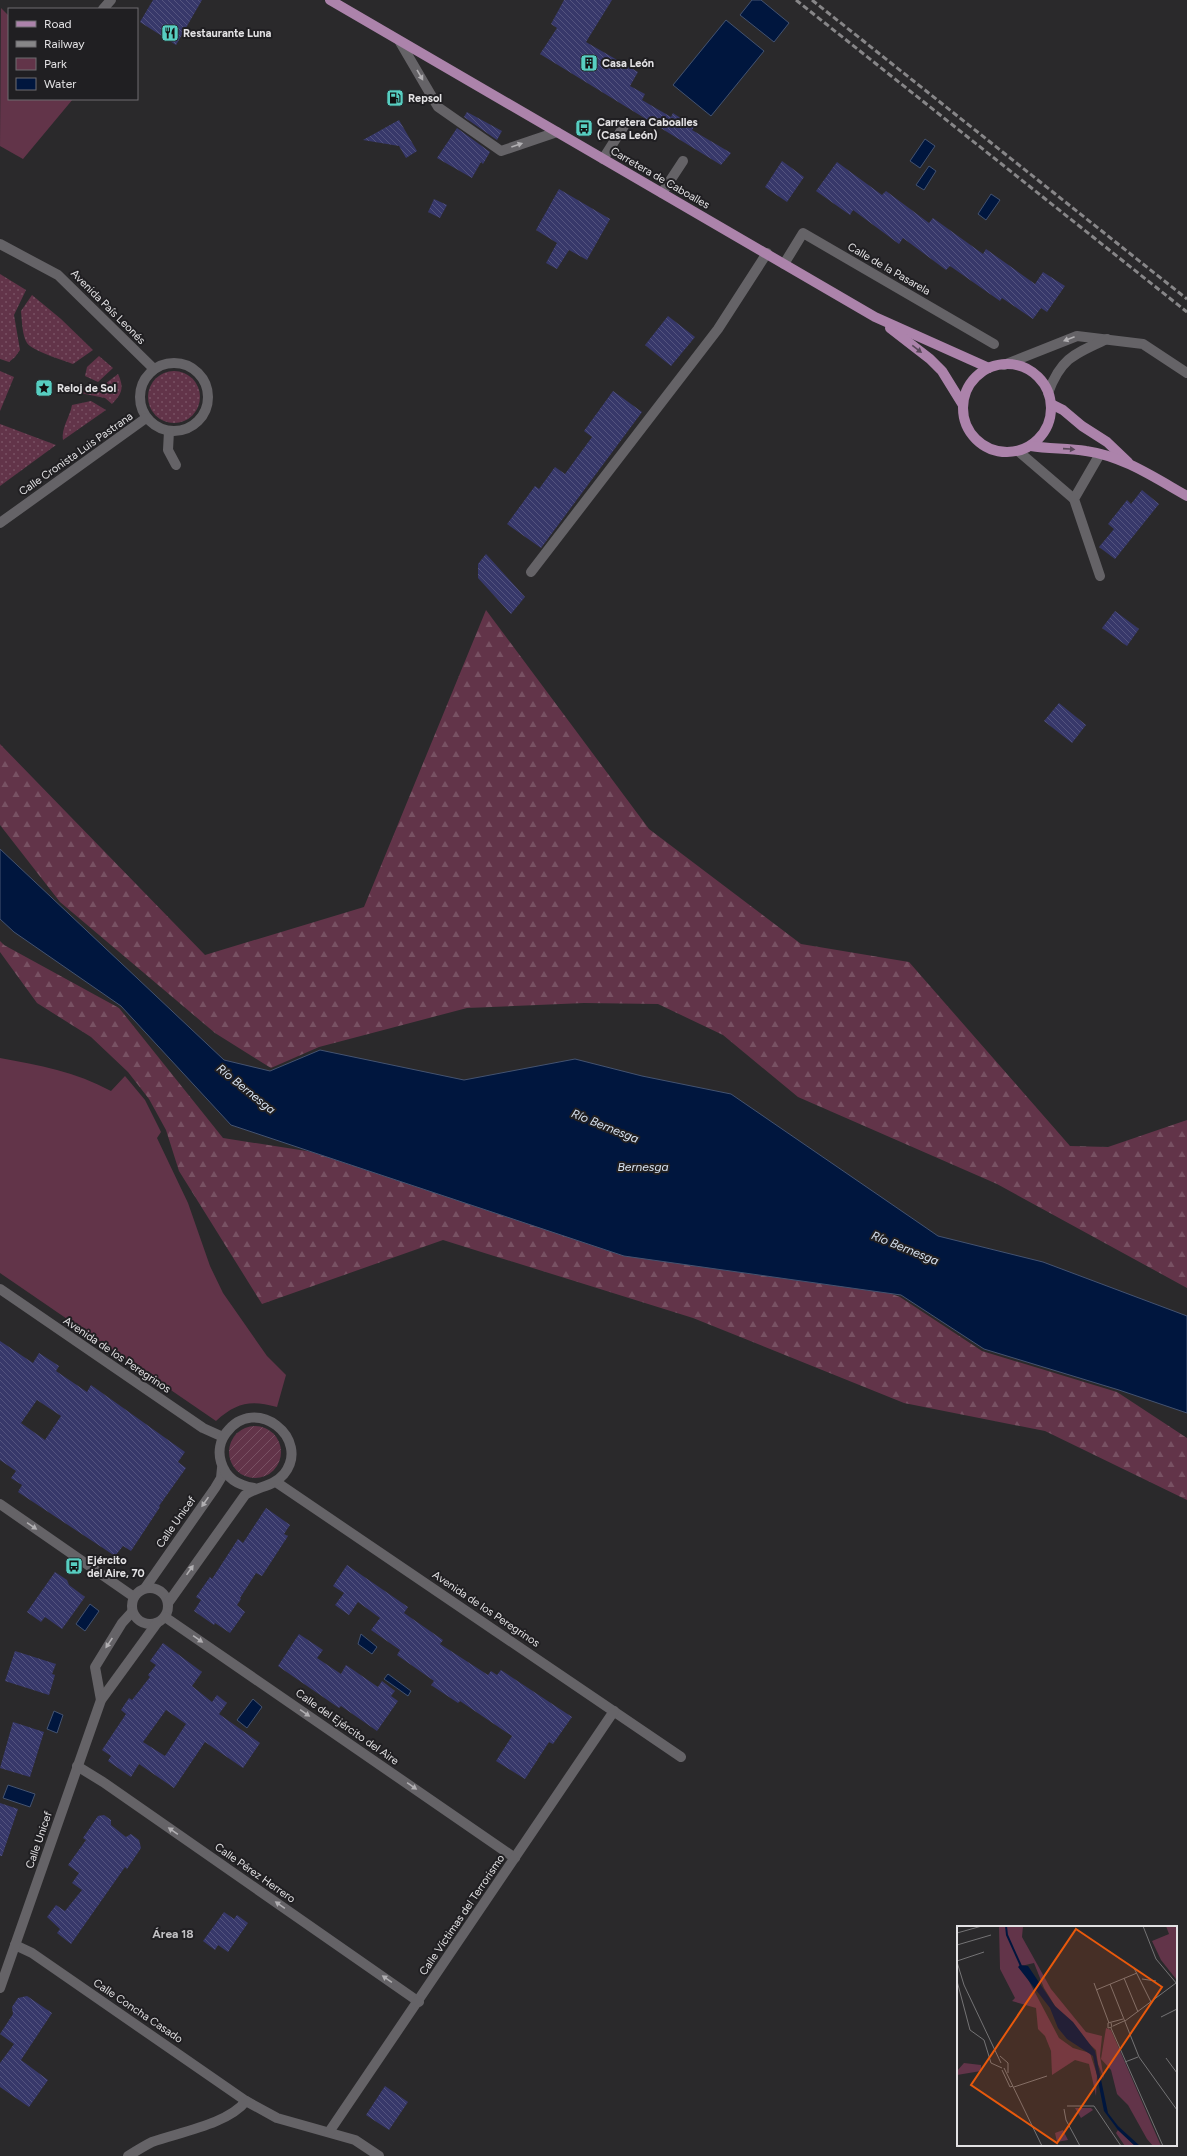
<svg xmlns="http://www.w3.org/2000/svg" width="1187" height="2156" font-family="Figtree,sans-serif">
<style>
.grass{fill:url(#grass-dots)}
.forest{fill:url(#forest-firs)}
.park{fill:#623449}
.garden{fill:url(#garden-furrows)}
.water{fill:#00163e;stroke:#445370}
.building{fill:url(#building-back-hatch);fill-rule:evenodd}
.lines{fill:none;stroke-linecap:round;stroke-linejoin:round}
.minor{stroke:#656367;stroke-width:10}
.major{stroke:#ac83ab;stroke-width:10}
.rail{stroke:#878688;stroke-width:3;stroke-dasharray:6 3;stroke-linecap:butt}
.oneway{fill:#b1afb2}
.oneway2{fill:#584759}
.labels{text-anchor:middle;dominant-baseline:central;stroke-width:4;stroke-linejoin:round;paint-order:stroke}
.poi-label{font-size:11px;font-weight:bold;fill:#e3e2e4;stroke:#201f22;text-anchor:start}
.street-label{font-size:11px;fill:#e3e2e4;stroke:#201f22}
.water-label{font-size:12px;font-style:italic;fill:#d8e3f1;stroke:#201f22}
.neighbourhood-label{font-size:12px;font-weight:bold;fill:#c1c0c3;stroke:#201f22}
.inset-river{fill:none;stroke:#00163e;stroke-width:2}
.inset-road{fill:none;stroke:#747375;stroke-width:1}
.view{fill:#e8590c;fill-opacity:0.15;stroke:#e8590c;stroke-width:2}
.inset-edge{fill:none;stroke:#e3e2e4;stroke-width:2}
</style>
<defs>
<pattern id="grass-dots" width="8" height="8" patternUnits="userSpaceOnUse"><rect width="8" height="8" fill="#623449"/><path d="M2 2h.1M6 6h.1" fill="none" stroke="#785163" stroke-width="1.8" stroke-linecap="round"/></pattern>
<pattern id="forest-firs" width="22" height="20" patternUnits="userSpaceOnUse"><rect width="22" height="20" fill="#623449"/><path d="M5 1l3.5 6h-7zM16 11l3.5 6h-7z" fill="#785163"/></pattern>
<pattern id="garden-furrows" width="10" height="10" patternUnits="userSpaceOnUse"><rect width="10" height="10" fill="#623449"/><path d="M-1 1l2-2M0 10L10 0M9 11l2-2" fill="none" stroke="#785163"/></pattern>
<pattern id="building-back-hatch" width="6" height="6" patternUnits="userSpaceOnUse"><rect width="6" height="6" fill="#37386a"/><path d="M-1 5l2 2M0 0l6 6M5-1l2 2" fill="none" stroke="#54547f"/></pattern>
</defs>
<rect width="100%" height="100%" fill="#2a292b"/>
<!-- grass -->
<g class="grass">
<polygon points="0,274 26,290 14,315 20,350 15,357 9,362 0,359"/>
<path d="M32 295 61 319 93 350 73 364C63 360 32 351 27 343 22 335 22 320 21 311Z"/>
<polygon points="99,356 113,368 98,382 85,376 87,367"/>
<circle cx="174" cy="397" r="26"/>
<polygon points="0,371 14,377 0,411"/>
<path d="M118 374C124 387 123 393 112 404L105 398 75 392 81 385 97 390Z"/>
<path d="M91 401 106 410 63 440C61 428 70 417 72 405Z"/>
<polygon points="0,424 56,445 0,486"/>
</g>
<!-- forest -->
<g class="forest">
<polygon points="486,610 649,829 801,944 909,962 1070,1146 1108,1147 1187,1120 1187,1288 997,1184 798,1097 723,1035 658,1004 584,1003 467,1008 319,1047 271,1068 215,1033 60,902 0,825 0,744 205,955 364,907"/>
<polygon points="0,941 4,945 119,1008 223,1138 645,1204 900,1297 982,1351 1117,1392 1187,1438 1187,1500 1045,1431 904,1403 693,1318 443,1240 262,1304 179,1171 166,1130 149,1099 128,1072 91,1037 37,1003 0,952"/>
</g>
<!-- park -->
<g class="park">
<polygon points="1,8 9,16 9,99 73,99 23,159 0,146"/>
<path d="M0 1058C39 1065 76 1072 111 1091L125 1076 145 1100 161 1132 157 1138 188 1203 210 1266 223 1293 267 1356 286 1375 277 1407C251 1400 237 1402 216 1421L0 1273Z"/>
</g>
<!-- garden -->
<circle class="garden" cx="255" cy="1452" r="26"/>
<!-- water -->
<g class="water">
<polygon points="752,0 761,0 789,23 774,42 740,15"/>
<polygon points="726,20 764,51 711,116 673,85"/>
<polygon points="925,139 935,146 920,168 910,161"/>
<polygon points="929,166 936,171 924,190 916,185"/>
<polygon points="991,194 1000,200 986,220 978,214"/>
<polygon points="0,849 224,1060 270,1071 320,1050 464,1080 575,1059 642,1076 731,1094 938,1236 1043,1262 1187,1316 1187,1413 1119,1390 984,1349 901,1295 624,1256 231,1125 121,1006 14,932 0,919"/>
<polygon points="90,1604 99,1611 85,1631 76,1624"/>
<polygon points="361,1634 377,1647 372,1654 358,1644"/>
<polygon points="388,1674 411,1691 408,1696 384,1679"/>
<polygon points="253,1699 262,1707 247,1728 237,1720"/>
<polygon points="54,1711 63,1715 57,1733 47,1729"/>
<polygon points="8,1785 35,1794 30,1807 3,1798"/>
</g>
<!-- building -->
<g class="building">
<polygon points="153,0 202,0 176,45 140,22"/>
<polygon points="564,0 612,0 586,42 638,72 630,86 645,94 642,100 671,117 673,113 694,127 692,130 731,153 721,165 540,54 557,28 551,24"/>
<polygon points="467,112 502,131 497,140 464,117"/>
<polygon points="399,120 417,151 406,158 399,146 363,140"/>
<polygon points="457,128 490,152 483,164 481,162 472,178 437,158"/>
<polygon points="782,161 804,177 787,202 765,187"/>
<polygon points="837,162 882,195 886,191 929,223 933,218 983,254 986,249 1035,284 1043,272 1065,286 1047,312 1041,308 1033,319 1002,298 1000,301 950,266 946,270 903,238 899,244 853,210 850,215 816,191"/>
<polygon points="559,189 610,219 587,260 569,250 557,269 546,263 557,243 536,230"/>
<polygon points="434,199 447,205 440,218 428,212"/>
<polygon points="668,316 695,337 671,366 645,345"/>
<polygon points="613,391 642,412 541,548 507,524 535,486 539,489 555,467 565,474 592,437 584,431"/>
<polygon points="1142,490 1159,504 1115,559 1099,547 1114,529 1108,524 1127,500 1131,504"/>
<polygon points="486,554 525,597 511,614 478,578 478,564"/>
<polygon points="1115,611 1139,629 1127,646 1102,628"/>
<polygon points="1059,703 1086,725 1072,743 1044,721"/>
<path d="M0 1341 33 1363 39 1353 59 1366 56 1371 87 1392 91 1385 185 1452 178 1462 186 1468 159 1506 160 1507 131 1551 123 1546 115 1556 18 1492 22 1485 11 1478 16 1471 0 1460ZM37 1400 61 1416 45 1440 21 1423Z"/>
<polygon points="266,1508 290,1525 284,1534 288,1536 262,1576 256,1573 240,1598 241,1599 237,1605 245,1612 230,1633 215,1623 214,1625 194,1611 201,1600 196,1597 210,1577 212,1579 238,1539 243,1543"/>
<polygon points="347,1565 408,1607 404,1613 443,1640 440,1644 488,1675 491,1671 497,1675 501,1670 572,1717 553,1744 549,1742 525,1779 496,1761 512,1736 460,1701 458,1703 431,1685 434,1681 397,1655 400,1650 371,1630 380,1618 358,1602 349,1615 335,1605 344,1593 333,1586"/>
<polygon points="55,1572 67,1580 69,1585 85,1597 62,1629 45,1617 41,1622 27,1612"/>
<polygon points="299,1634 323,1650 317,1658 341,1674 346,1665 378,1687 382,1681 395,1691 391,1696 398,1701 377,1731 341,1706 339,1708 278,1666"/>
<path d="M163 1643 202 1672 192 1686 212 1702 217 1695 227 1703 219 1714 260 1743 243 1768 205 1742 174 1788 139 1764 131 1777 108 1761 111 1756 102 1750 126 1714 121 1710 129 1698 132 1700 150 1677 148 1675 156 1665 150 1661ZM166 1710 186 1724 165 1756 143 1742Z"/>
<polygon points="15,1651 56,1664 52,1674 55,1675 49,1695 5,1681"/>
<polygon points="13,1722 44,1732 30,1777 0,1768"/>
<polygon points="0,1803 18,1809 2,1856 0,1856"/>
<polygon points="104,1815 111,1820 111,1825 126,1837 131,1834 139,1840 141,1848 127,1869 125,1867 71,1944 57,1933 60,1929 47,1917 56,1905 65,1911 82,1890 72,1883 79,1873 68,1865 86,1840 83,1838 98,1816"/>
<polygon points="224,1912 234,1919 237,1915 248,1923 228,1952 218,1945 215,1950 203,1941"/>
<polygon points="27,1996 52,2013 21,2060 48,2080 29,2107 0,2087 0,2063 14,2044 0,2034 13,2014 12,2007 18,1998"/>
<polygon points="385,2086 408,2102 389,2130 366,2115"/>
</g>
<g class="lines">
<!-- minor -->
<g class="minor">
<polyline points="103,9 111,0"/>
<polyline points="400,42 438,107 501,151 557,132"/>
<polyline points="603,159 624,126"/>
<polyline points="662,193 683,161"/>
<polyline points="0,244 58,275 154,369"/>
<polyline points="784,264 803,233 994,344"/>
<circle cx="174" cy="397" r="34"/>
<polyline points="1004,365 1077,336 1143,344 1187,373"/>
<path d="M1048 393C1061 358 1074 354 1107 339"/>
<polyline points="169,431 168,450 176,465"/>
<polyline points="1018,451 1074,499"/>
<polyline points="1100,454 1074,499 1100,576"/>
<polyline points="0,523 146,418"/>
<polyline points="531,572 718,329 767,253"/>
<polyline points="0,1289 203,1428 223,1437"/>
<polyline points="276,1482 681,1757"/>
<polyline points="0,1504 134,1597"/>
<circle cx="150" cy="1606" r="18"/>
<polyline points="145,1588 215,1488 221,1478 222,1468"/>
<path d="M168 1603 245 1495C258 1486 273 1487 284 1474 312 1439 255 1393 226 1433 220 1441 218 1452 221 1462 226 1479 238 1485 254 1488"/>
<polyline points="165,1617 515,1858"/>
<polyline points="101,1700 95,1667 122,1623 132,1612"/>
<polyline points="77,1766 103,1782 419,2002"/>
<polyline points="15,1945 32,1953 246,2101 277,2118 355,2140 379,2156"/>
<polyline points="0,1988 101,1700 157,1623"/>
<polyline points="329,2132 614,1711"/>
<path d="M128 2156C136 2151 144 2146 152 2142 180 2132 228 2124 246 2101"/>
</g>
<!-- major -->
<g class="major">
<polyline points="330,0 875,317 989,368"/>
<polyline points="890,328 930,359 942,371 963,405"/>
<circle cx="1007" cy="408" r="44"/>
<polyline points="1051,404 1063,410 1082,426 1107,442 1128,462"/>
<path d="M1031 446C1049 449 1068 448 1086 451 1123 456 1155 478 1187 496"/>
</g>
<!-- rail -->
<g class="rail">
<polyline points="796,0 1187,312"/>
<polyline points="812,0 1187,299"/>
</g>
</g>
<!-- one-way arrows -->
<defs><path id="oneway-solid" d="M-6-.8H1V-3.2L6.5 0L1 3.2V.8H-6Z"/></defs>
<g class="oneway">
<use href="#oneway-solid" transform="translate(420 75) rotate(60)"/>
<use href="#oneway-solid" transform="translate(517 145) rotate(-19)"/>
<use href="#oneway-solid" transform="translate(1069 339) rotate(159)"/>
<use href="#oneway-solid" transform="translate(205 1502) rotate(125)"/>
<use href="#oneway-solid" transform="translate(32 1526) rotate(34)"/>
<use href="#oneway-solid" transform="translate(190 1570) rotate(-55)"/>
<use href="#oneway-solid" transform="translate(198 1639) rotate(35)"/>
<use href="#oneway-solid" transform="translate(109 1643) rotate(124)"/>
<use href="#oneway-solid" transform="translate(305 1713) rotate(35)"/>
<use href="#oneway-solid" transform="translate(412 1786) rotate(35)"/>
<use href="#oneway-solid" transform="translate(173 1831) rotate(-145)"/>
<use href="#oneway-solid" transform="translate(280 1905) rotate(-145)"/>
<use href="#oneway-solid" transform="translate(387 1979) rotate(-145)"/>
</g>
<g class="oneway2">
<use href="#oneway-solid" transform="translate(917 349) rotate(38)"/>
<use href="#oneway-solid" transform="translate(1069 449) rotate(4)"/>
</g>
<!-- icons -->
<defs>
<symbol id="restaurant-square" viewBox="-11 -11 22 22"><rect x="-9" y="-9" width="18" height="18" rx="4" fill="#57cec1" stroke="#201f22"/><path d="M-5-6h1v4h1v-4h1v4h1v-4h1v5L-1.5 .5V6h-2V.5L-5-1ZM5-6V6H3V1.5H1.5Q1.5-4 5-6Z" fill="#111"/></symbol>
<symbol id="building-square" viewBox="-11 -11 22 22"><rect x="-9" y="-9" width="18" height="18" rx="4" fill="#57cec1" stroke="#201f22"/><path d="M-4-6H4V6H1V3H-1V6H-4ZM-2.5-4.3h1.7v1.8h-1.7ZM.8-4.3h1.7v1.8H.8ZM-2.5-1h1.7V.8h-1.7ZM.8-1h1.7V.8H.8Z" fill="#111"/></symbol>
<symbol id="fuel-square" viewBox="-11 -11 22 22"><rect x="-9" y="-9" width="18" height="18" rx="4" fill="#57cec1" stroke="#201f22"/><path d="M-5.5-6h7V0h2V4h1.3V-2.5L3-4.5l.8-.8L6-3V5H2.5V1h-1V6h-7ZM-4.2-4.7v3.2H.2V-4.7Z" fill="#111"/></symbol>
<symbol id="bus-square" viewBox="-11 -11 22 22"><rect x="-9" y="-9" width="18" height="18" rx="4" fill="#57cec1" stroke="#201f22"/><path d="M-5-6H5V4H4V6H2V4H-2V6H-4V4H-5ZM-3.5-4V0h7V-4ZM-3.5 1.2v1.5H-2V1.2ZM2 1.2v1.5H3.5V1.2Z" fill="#111"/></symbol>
<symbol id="sight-square" viewBox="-11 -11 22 22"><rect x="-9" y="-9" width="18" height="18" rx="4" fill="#57cec1" stroke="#201f22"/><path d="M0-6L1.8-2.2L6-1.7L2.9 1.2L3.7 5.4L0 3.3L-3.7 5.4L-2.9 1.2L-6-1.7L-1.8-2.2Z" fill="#111"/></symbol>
</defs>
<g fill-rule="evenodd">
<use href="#restaurant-square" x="160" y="23" width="20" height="20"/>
<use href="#building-square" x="579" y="53" width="20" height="20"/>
<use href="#fuel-square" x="385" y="88" width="20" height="20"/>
<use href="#bus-square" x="574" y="118" width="20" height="20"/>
<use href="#sight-square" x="34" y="378" width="20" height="20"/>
<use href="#bus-square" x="64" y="1556" width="20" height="20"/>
</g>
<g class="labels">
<!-- poi labels -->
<g class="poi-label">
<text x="183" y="33">Restaurante Luna</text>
<text x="602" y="63">Casa León</text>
<text x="408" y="98">Repsol</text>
<text x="597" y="122">Carretera Caboalles<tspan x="597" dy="13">(Casa León)</tspan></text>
<text x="57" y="388">Reloj de Sol</text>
<text x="87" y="1560">Ejército<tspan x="87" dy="13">del Aire, 70</tspan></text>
</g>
<!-- street labels -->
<g class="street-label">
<text transform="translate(660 178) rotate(30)">Carretera de Caboalles</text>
<text transform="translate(889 269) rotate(30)">Calle de la Pasarela</text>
<text transform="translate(108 307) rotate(45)">Avenida País Leonés</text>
<text transform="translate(76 454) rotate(-35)">Calle Cronista Luis Pastrana</text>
<text transform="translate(117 1355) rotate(34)">Avenida de los Peregrinos</text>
<text transform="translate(176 1522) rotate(-55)">Calle Unicef</text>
<text transform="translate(486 1609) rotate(34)">Avenida de los Peregrinos</text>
<text transform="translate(347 1727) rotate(35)">Calle del Ejército del Aire</text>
<text transform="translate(39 1840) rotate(-71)">Calle Unicef</text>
<text transform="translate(255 1873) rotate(35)">Calle Pérez Herrero</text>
<text transform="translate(462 1915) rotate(-56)">Calle Víctimas del Terrorismo</text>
<text transform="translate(138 2011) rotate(34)">Calle Concha Casado</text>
</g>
<!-- water labels -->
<g class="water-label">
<text transform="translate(246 1089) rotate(39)">Río Bernesga</text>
<text transform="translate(605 1126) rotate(22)">Río Bernesga</text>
<text x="643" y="1167">Bernesga</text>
<text transform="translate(905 1248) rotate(22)">Río Bernesga</text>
</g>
<!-- neighbourhood labels -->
<g class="neighbourhood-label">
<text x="173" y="1934">Área 18</text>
</g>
</g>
<!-- overview -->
<g transform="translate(957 1926)">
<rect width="220" height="220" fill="#2a292b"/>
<path d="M118 182H134L136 184 124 192Z" fill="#623449"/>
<path d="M42 0H66L65 11 94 63 129 106 145 110 143 130 147 153 141 138 139 124 112 99 98 80 87 62 77 37 64 40 102 112 116 122 133 127 140 149 139 170 132 138 118 134 95 149 94 125 88 110 81 103 79 82 55 75 58 72 43 43ZM209 0H220L219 53 204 34 195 15 212 8ZM7 137 24 139V145L0 149V145Z" fill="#623449"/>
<path d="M149 102 154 104 204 220H196L190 213 171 179 160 168 154 144 144 133ZM106 204 111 214 100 216 98 207ZM161 204 178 220H168L159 207Z" fill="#623449"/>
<path d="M63 39 71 40 98 80 116 96 138 125 151 187 161 200 183 220H178L161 204 147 185 136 130 110 113 101 102 93 82 61 41Z" fill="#00163e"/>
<path class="inset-river" d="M49 0 50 9 64 40"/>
<path class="inset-road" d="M186 0 199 33 220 58M0 7 25 0M0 19 34 9M0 35 27 26M0 36 7 59 44 137M177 42 194 76M167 52 181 86M185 53 199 55M0 55 13 104 27 114 34 137 45 142M137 57 152 97M153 58 182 131 220 184M139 64 180 47M204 91 220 83M168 95 219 57M154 97 155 101 151 102V97L166 93M156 100 167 95M154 102 206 220M43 130 51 137V147M209 132 220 147M168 136 181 131M47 142 85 220M45 144 53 161 56 160M57 161 90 150M110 180H137L164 220M107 183 109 194 123 220"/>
<path class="view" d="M119 3 205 61 100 217 14 159Z"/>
<rect width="220" height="220" class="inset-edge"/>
</g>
<!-- legend -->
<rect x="8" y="8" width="130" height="92" fill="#201f22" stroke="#6e6d70"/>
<rect x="16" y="21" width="20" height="6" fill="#ac83ab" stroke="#6e6d70"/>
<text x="44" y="28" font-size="12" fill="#e3e2e4">Road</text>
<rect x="16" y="41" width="20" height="6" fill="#878688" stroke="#6e6d70"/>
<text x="44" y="48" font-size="12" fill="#e3e2e4">Railway</text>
<rect x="16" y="58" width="20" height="12" fill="#623449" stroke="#6e6d70"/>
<text x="44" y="68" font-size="12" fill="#e3e2e4">Park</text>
<rect x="16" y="78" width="20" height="12" fill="#00163e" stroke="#6e6d70"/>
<text x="44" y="88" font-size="12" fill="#e3e2e4">Water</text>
</svg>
